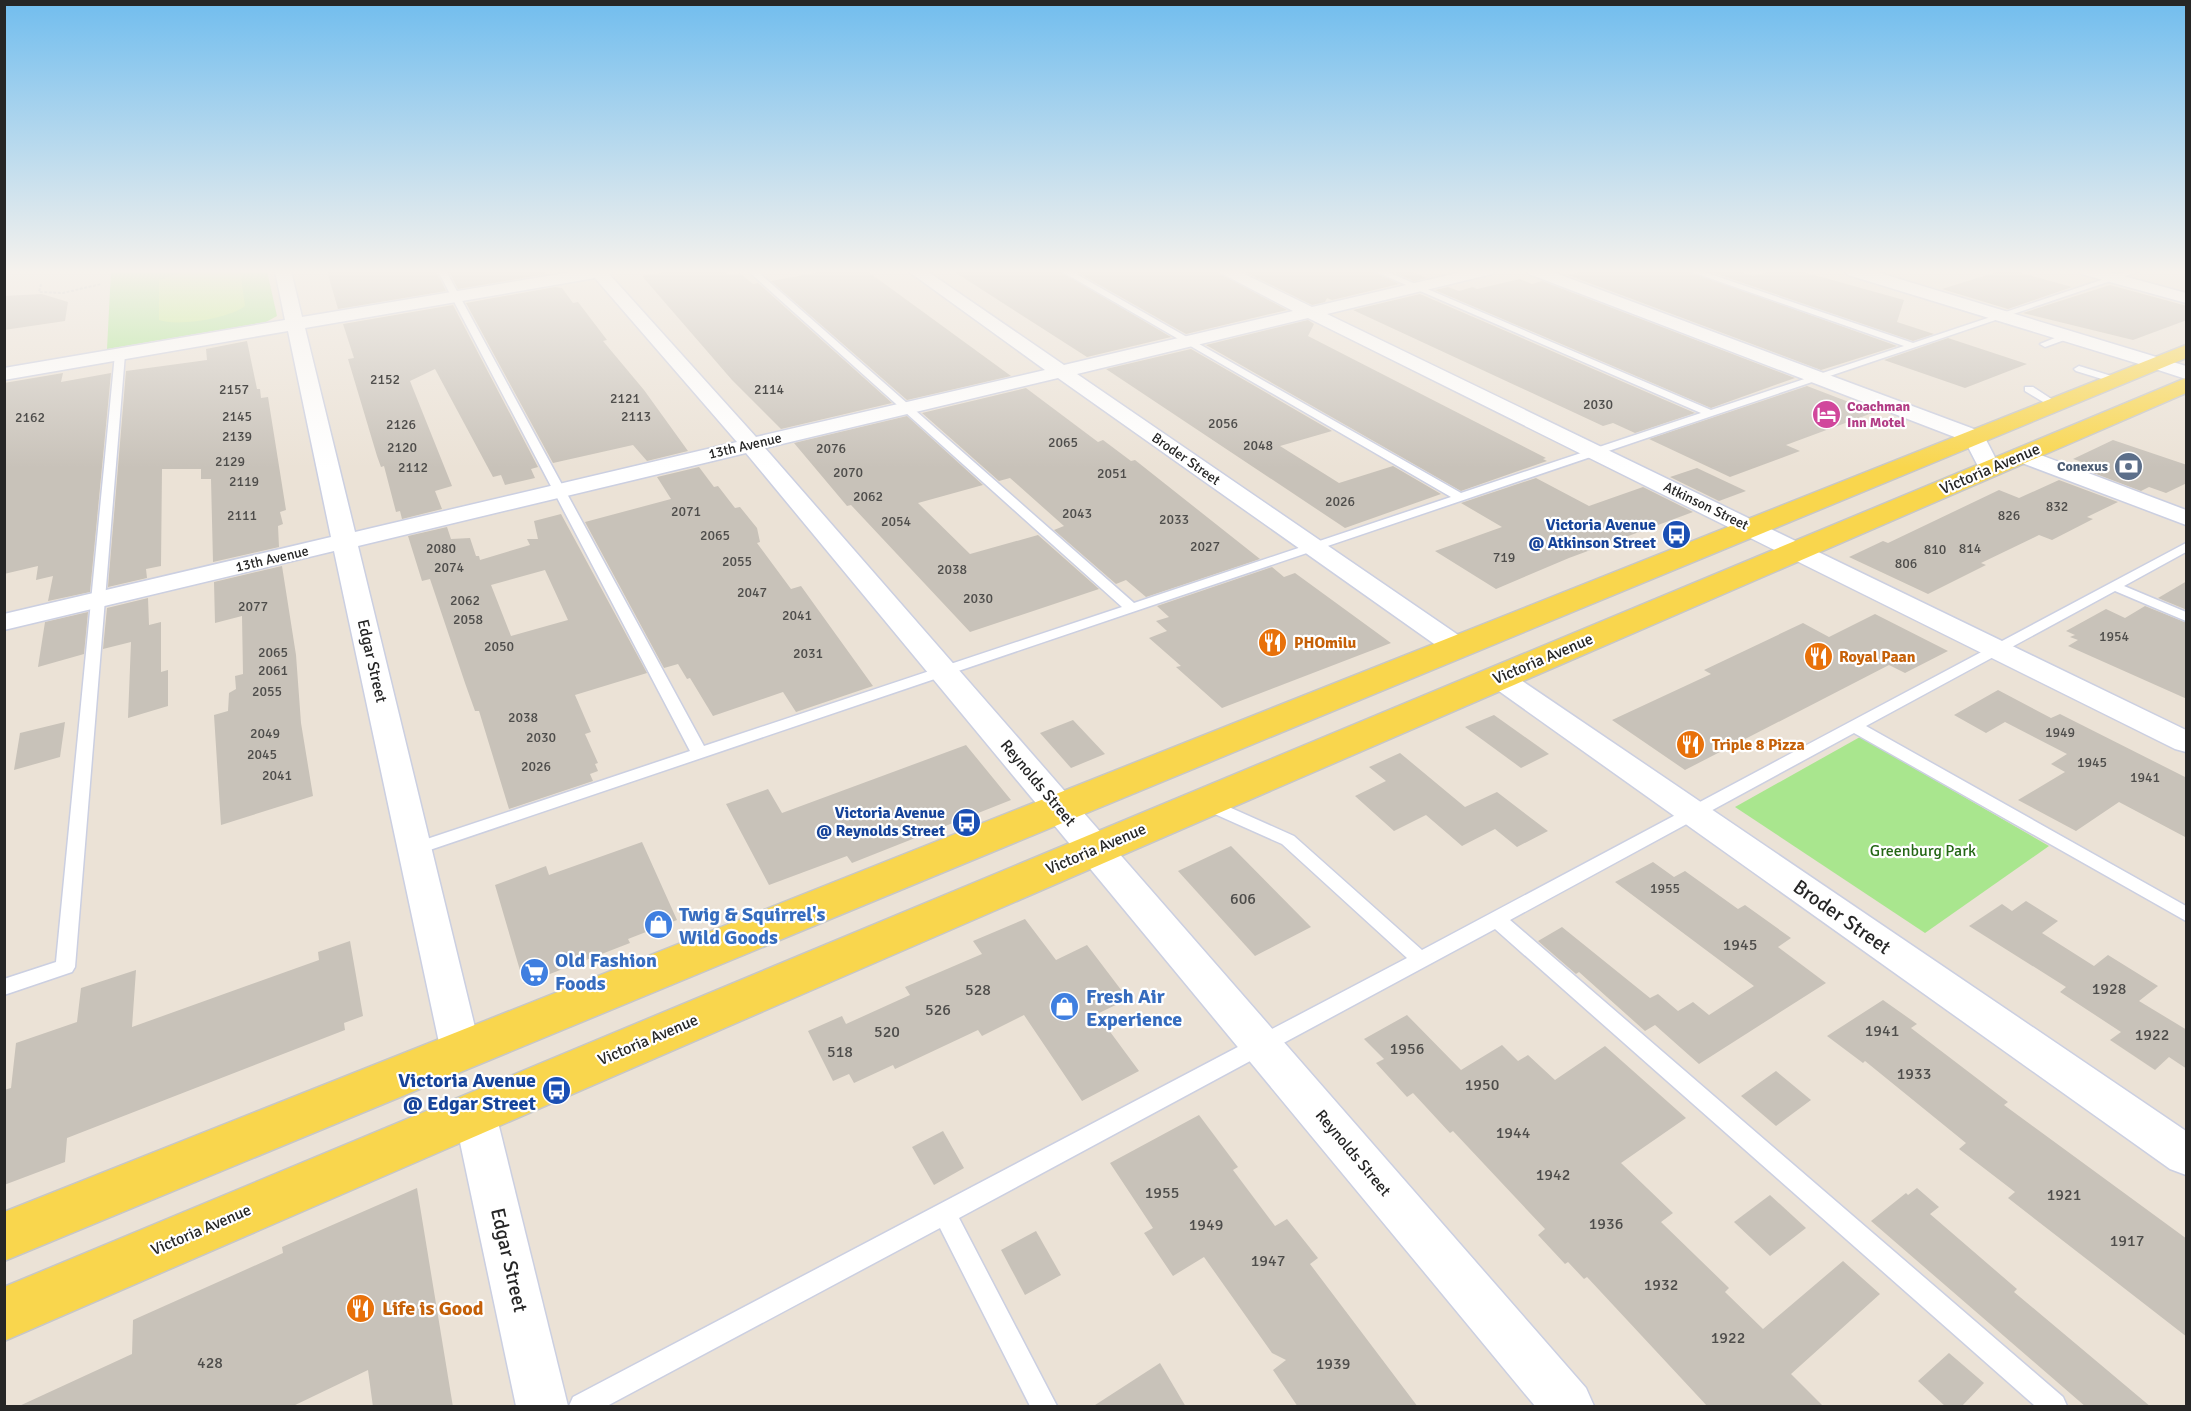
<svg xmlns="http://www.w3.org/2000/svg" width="2191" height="1411" font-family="Signika,sans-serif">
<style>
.green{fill:#a9e68e}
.pitch{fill:#c0ef88}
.building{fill:#c8c2b9;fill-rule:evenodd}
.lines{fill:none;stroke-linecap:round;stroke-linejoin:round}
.service-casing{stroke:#cbcfe1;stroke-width:3}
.minor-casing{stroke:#cbcfe1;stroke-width:3}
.tertiary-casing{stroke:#cbcfe1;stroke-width:3}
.secondary-casing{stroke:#cbcfe1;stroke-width:3}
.primary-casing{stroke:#c7c7c7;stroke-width:3}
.path{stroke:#c7c7c7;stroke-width:2;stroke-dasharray:3 1.5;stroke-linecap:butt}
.service{fill:#fff;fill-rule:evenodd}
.minor{fill:#fff;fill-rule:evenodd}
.tertiary{fill:#fff;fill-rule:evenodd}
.secondary{fill:#fff;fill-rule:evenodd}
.primary{fill:#f9d64d;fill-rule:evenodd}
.labels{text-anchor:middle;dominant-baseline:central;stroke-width:4.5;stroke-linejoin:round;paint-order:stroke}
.number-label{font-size:14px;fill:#4e4d4b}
.far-hotel-label{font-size:14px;font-weight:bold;fill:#b23c85;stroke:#fff;text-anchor:start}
.far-street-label{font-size:14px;fill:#262626;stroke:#fff}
.far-service-label{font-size:14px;font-weight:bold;fill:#4e5e75;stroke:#fff;text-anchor:end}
.street-label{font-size:16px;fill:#262626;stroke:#fff}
.transit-label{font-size:16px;font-weight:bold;fill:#164399;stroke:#fff;text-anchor:end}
.food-label{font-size:16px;font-weight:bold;fill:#c56008;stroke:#fff;text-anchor:start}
.park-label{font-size:16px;fill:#236614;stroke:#fff}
.near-number-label{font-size:16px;fill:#4e4d4b}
.near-shop-label{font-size:20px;font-weight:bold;fill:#366cbe;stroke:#fff;text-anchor:start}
.near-street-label{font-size:20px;fill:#262626;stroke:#fff}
.near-transit-label{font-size:20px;font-weight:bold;fill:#164399;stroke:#fff;text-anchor:end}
.near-food-label{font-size:20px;font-weight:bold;fill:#c56008;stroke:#fff;text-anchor:start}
</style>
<rect width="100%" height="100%" fill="#ebe2d6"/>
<!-- green -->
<g class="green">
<polygon points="111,271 267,271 277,316 266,322 107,349"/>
<polygon points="1860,737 2049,846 1925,933 1735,807"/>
</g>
<!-- pitch -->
<path class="pitch" d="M186 271H240L245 306C230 318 177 327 159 320V280Z"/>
<!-- building -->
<g class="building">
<polygon points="327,271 436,271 446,291 338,309"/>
<polygon points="449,271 544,271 546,274 458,289"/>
<polygon points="671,271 724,271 728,275 740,273 753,284 758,283 892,403 781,429 732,380 642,276"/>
<polygon points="825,271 867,271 1011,376 907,400 771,281"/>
<polygon points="953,271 1059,271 1171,337 1087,357"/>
<polygon points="1075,271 1215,271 1287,310 1186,334"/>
<polygon points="1243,271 1372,271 1399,284 1332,300 1327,298 1325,302 1312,305"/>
<polygon points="1391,271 1410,271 1427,278 1414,281"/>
<polygon points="1584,271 1687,271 1897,346 1821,370 1568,275"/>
<polygon points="1708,271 1738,271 1753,276 1771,271 1800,271 1904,300 1897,322 1934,334 1913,341"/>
<polygon points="2000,271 2014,271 2072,287 2008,309 1942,289"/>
<polygon points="1520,279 1532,284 1542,281 1795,378 1711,408 1435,290 1448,287 1459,291 1473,287 1477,289"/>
<polygon points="2110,285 2187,306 2187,320 2133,340 2023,313"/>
<polygon points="555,287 562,288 573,303 578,302 607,340 603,341 644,390 688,451 647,461 633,445 553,463 466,303"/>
<polygon points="42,294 68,302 65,321 4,330 4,296"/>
<polygon points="1420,294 1695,413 1635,433 1613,423 1603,426 1353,310"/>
<polygon points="453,305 538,467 531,469 535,478 505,485 501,475 493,477 435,369 410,381 452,486 435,491 442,509 402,519 400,511 396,512 384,466 381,467 377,456 348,359 354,358 343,324"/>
<polygon points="1308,320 1314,324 1308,336 1509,439 1546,458 1543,459 1547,461 1461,491 1206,345"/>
<polygon points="1948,338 2027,364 1965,388 1884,360"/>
<polygon points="247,341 257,389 260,389 261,398 268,397 286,510 280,512 283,524 278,526 279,547 213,562 211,479 201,479 201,469 162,469 161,566 146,569 147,578 108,587 126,371 207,360 206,349"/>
<polygon points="1191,349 1332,431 1280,446 1339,483 1393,466 1441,494 1345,528 1106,369"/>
<polygon points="63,373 61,382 111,373 90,592 48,601 53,576 36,580 38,566 4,574 4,383"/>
<polygon points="1807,386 1875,412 1786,445 1800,451 1730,477 1649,439"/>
<polygon points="1026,388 1098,442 1103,440 1131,461 1135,460 1260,559 1146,597 1126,580 1116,584 1054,530 1064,526 1010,478 999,481 922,413"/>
<polygon points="907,416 983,485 918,503 970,554 1038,535 1099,589 970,632 851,505 847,506 794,443"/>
<polygon points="2113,440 2187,465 2187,483 2166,493 2149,487 2141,491 2083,469 2091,465 2073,459"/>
<polygon points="699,467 714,487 718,486 735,508 740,507 757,528 760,542 757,543 791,589 801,586 873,686 796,712 783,692 713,716 690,678 687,679 678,664 664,668 585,522 671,499 657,477"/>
<polygon points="1697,468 1746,491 1719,501 1670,477"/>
<polygon points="1536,478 1589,506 1643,487 1693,512 1569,558 1496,589 1435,551 1502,527 1461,503"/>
<polygon points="2059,480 2118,502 2087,517 2093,519 2052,540 2039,535 1981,563 1986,565 1928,594 1849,557 1883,541 1888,543 1999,490 2019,498"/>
<path d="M561 514 647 673 575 695 591 732 585 734 598 763 595 764 598 771 590 774 593 781 509 809 479 711H475L465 683 430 579 422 581 408 536 447 527 451 539 470 538 476 556H479L480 560 530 545 527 539H538L534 521ZM545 570 568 620 511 636 491 585Z"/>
<polygon points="282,566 296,655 301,723 313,796 221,825 214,715 228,711 229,693 236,689 235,676 243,674 242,616 215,623 214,582"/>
<polygon points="1272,567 1284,577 1295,573 1391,643 1222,708 1176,667 1181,666 1149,638 1167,631 1156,621 1169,617 1157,606"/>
<polygon points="2187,581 2187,610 2158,598"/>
<polygon points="148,598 149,625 161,622 161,672 168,670 168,706 128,718 131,642 103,649 107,608"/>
<polygon points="2145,606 2187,623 2187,699 2068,646 2078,640 2070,637 2075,635 2066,631 2106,609 2125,618"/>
<polygon points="88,612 84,654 38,667 45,622"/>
<polygon points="1875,614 1948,651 1905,673 1889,665 1685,770 1612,720 1711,674 1704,670 1803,623 1829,637"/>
<polygon points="1998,690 2051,718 2060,714 2187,778 2187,838 2119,802 2076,831 2018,800 2065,772 2051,764 2067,754 2005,722 1986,733 1954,715"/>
<polygon points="1494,715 1549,754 1521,768 1465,727"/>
<polygon points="1073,720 1105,754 1071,768 1040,733"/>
<polygon points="65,722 60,757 14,770 20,733"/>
<polygon points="966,745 1011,800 852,863 847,856 769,885 726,804 768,789 782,813"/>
<polygon points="1400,753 1465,807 1497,792 1548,831 1517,847 1495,829 1462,846 1426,815 1394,831 1355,796 1386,781 1369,767"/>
<polygon points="642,842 677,920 628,939 630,943 524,984 495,885 546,866 549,875"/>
<polygon points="1231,846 1311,927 1255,956 1178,871"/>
<polygon points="1653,862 1674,877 1685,871 1738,909 1745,905 1791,938 1778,947 1826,983 1699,1064 1655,1025 1645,1031 1579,972 1576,974 1538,941 1562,927 1650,998 1658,994 1678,1011 1693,1002 1709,1015 1754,986 1615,882"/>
<polygon points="2026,901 2058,921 2042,933 2094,966 2108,955 2158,986 2139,1001 2187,1030 2187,1069 2169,1057 2155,1070 2110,1040 2121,1032 2060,992 2066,987 1969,926 2002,904 2012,911"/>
<polygon points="1025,919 1056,960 1087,945 1128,999 1097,1014 1139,1071 1082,1101 1024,1015 982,1036 978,1030 895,1069 893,1065 854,1083 849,1074 833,1081 808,1031 842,1016 846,1024 910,995 905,987 982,954 973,941"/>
<polygon points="350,941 363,1016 344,1023 345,1030 67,1138 65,1162 4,1185 4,1090 11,1088 16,1043 77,1022 81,988 136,970 132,1027 319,960 318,952"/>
<polygon points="1883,1000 1917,1024 1911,1028 2008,1102 2004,1105 2187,1239 2187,1337 2008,1198 2015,1192 1959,1149 1966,1143 1865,1061 1863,1063 1827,1036"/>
<polygon points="1407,1015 1461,1070 1502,1045 1518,1061 1528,1055 1555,1080 1605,1046 1686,1118 1621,1163 1673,1213 1661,1222 1729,1288 1725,1292 1763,1329 1843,1261 1880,1294 1791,1374 1824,1407 1708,1407 1587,1277 1584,1279 1568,1262 1565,1264 1538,1235 1545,1229 1453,1131 1450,1133 1413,1093 1407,1097 1376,1063 1384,1059 1364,1039"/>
<polygon points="1776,1071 1811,1100 1776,1126 1741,1096"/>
<polygon points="1199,1115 1238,1167 1233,1170 1275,1226 1287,1219 1318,1258 1310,1264 1418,1407 1298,1407 1273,1370 1286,1360 1272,1353 1204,1257 1173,1276 1144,1233 1153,1228 1110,1163"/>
<polygon points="943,1131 964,1168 934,1185 912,1147"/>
<polygon points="417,1188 453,1407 373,1407 368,1370 291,1407 17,1407 132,1354 133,1320 283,1253 282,1247"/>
<polygon points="1917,1188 1939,1207 1930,1214 2017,1289 2014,1292 2151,1407 2086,1407 1871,1221 1906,1193 1908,1195"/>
<polygon points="1770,1195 1806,1228 1770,1256 1734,1222"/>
<polygon points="1036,1231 1061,1275 1025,1295 1001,1250"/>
<polygon points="1949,1353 1984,1383 1961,1407 1946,1407 1918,1381"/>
<polygon points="1160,1363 1186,1407 1092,1407"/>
</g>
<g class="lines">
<defs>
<g id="service">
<polygon points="438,271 446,271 704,746 1122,607 748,271 757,271 1134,603 1451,497 1061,271 1071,271 1461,493 1701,413 1374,271 1385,271 1711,410 1904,346 1689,271 1701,271 1913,343 2128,271 2140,271 415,855 409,853 406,849 409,845 690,751"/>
<polygon points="2067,333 2070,334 2070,338 2045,347 2040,344"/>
<polygon points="120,351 125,354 75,967 72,972 4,995 4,979 56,962 115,354"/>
<polygon points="2079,366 2118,378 2120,380 2115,383 2076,371 2074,369"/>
<polygon points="2025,387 2033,387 2059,404 2050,406 2025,391"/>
<polygon points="2186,543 2186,552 2124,586 2186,612 2186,621 2115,591 1866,726 2186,906 2186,921 1854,733 1510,920 2063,1397 2067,1406 2035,1406 1495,929 959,1218 1057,1406 1030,1406 940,1228 607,1406 569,1406 573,1397 1407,958 1282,844 1199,807 1197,803 1199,799 1211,799 1294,836 1422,950"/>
</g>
<g id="minor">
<path d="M275 271H291L302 317 577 271H613L610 275 756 437 1045 370 908 271H927L1064 365 1293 311 1217 271H1238L1312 307 1466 271H1494L1492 274 1327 314 2186 730V752L2175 749 1308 318 1077 374 1467 641 1471 647 1467 653 1457 655 1447 653 1058 378 765 448 1586 1388 1594 1406H1535L746 453 358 546 481 1052 475 1064 461 1069 447 1064 441 1052 334 551 4 630V614L331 537 288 331 4 380V368L285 320ZM595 278 737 442 355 532 305 328Z"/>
<polygon points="1527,271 1550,271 1982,432 2001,469 1998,474 1982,474 1965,441 1529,274"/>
<polygon points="2079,271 2105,271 2186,293 2186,303 2081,274"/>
<polygon points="2022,448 2186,510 2186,525 2014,460 2011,455 2014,450"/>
<polygon points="1499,669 1509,672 2186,1131 2186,1175 2170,1169 1489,684 1484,678 1489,672"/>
<polygon points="475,1095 490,1101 496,1114 568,1406 516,1406 454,1114 460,1101"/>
</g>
<polygon id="tertiary" points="1845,271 1873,271 2163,359 2167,363 2163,367 2149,367 1848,275"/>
<polygon id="secondary" points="2156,357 2186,366 2186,379 2149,367 2145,363 2149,359"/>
<g id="primary">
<polygon points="2186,345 2186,358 4,1261 4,1212"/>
<polygon points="2186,378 2186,393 4,1341 4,1287"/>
</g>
</defs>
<!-- service casing -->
<use href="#service" class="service-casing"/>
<!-- minor casing -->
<use href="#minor" class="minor-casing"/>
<!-- tertiary casing -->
<use href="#tertiary" class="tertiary-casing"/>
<!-- secondary casing -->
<use href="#secondary" class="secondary-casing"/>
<!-- primary casing -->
<use href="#primary" class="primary-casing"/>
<!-- path -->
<polyline class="path" points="41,284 39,292 63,293 101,284"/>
<!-- service -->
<use href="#service" class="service"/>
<!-- minor -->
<use href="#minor" class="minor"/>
<!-- tertiary -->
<use href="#tertiary" class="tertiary"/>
<!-- secondary -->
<use href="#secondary" class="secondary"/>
<!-- primary -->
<use href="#primary" class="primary"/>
</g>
<!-- sky -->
<linearGradient id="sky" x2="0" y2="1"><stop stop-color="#71bdee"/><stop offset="0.58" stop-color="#f6f2ed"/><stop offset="1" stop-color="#f6f2ed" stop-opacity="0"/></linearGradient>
<rect width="2191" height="468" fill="url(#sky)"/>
<!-- icons -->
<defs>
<symbol id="hotel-disc" viewBox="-11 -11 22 22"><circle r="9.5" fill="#d1479c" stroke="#fff"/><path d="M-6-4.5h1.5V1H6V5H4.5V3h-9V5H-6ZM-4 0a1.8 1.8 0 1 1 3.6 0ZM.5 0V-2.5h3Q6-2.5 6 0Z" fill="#fff"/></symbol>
<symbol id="bank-disc" viewBox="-11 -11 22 22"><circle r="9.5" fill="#5c6f8a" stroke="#fff"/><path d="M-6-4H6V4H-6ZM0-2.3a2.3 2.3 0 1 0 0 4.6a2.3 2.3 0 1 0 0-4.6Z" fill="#fff"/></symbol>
<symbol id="bus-disc" viewBox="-11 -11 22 22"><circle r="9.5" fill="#1a4fb4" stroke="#fff"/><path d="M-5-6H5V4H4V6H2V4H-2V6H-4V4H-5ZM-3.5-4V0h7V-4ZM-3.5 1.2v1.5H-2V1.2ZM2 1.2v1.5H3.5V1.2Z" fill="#fff"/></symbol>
<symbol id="restaurant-disc" viewBox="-11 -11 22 22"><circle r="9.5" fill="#e8710a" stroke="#fff"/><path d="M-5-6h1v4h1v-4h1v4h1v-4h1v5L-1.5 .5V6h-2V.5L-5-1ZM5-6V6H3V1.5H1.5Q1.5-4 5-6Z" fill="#fff"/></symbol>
<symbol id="shop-disc" viewBox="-11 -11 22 22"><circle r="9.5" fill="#3f7fe0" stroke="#fff"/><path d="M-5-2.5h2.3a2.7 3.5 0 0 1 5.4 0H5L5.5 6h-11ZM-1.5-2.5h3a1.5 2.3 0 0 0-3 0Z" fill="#fff"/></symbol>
<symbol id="supermarket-disc" viewBox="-11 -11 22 22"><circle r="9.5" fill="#3f7fe0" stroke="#fff"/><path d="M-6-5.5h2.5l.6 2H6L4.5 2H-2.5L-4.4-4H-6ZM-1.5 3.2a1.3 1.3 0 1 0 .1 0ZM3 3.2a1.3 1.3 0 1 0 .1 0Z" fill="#fff"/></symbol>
</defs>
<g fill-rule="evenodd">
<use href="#hotel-disc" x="1810" y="398" width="33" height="33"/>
<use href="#bank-disc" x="2112" y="450" width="33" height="33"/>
<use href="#bus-disc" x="1660" y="518" width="33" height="33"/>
<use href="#restaurant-disc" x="1256" y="626" width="33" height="33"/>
<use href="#restaurant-disc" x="1802" y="640" width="33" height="33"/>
<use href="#restaurant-disc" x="1674" y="728" width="33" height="33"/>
<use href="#bus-disc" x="950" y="806" width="33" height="33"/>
<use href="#shop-disc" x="642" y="908" width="33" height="33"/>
<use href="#supermarket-disc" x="518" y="956" width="33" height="33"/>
<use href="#shop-disc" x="1048" y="990" width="33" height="33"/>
<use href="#bus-disc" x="540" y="1074" width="33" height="33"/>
<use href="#restaurant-disc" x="344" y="1292" width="33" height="33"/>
</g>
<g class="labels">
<!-- number labels -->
<g class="number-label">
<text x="385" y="379">2152</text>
<text x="234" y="389">2157</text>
<text x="769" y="389">2114</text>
<text x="625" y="398">2121</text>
<text x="1598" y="404">2030</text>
<text x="237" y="416">2145</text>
<text x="636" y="416">2113</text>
<text x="30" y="417">2162</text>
<text x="1223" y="423">2056</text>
<text x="401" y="424">2126</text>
<text x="237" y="436">2139</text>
<text x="1063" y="442">2065</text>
<text x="1258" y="445">2048</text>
<text x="402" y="447">2120</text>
<text x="831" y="448">2076</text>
<text x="230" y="461">2129</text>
<text x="413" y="467">2112</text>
<text x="848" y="472">2070</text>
<text x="1112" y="473">2051</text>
<text x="244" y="481">2119</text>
<text x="868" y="496">2062</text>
<text x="1340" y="501">2026</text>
<text x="2057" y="506">832</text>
<text x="686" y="511">2071</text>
<text x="1077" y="513">2043</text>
<text x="242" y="515">2111</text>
<text x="2009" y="515">826</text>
<text x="1174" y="519">2033</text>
<text x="896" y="521">2054</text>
<text x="715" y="535">2065</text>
<text x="1205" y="546">2027</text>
<text x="441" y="548">2080</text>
<text x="1970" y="548">814</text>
<text x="1935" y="549">810</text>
<text x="1504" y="557">719</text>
<text x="737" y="561">2055</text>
<text x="1906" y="563">806</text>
<text x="449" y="567">2074</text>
<text x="952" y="569">2038</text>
<text x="752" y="592">2047</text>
<text x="978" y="598">2030</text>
<text x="465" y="600">2062</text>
<text x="253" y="606">2077</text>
<text x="797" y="615">2041</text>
<text x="468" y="619">2058</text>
<text x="2114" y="636">1954</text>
<text x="499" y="646">2050</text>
<text x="273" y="652">2065</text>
<text x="808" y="653">2031</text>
<text x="273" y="670">2061</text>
<text x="267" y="691">2055</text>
<text x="523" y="717">2038</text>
<text x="2060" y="732">1949</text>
<text x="265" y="733">2049</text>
<text x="541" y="737">2030</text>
<text x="262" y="754">2045</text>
<text x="2092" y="762">1945</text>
<text x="536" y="766">2026</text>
<text x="277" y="775">2041</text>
<text x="2145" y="777">1941</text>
<text x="1665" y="888">1955</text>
</g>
<!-- far-hotel labels -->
<g class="far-hotel-label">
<text x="1847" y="406">Coachman<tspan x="1847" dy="16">Inn Motel</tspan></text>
</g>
<!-- far-street labels -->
<g class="far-street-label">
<text transform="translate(745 446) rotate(-13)">13th Avenue</text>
<text transform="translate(1186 459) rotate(35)">Broder Street</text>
<text transform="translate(1706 506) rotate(26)">Atkinson Street</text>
<text transform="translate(272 559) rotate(-13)">13th Avenue</text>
</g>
<!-- far-service labels -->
<g class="far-service-label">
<text x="2108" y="466">Conexus</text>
</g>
<!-- street labels -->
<g class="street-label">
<text transform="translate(1990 469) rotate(-23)">Victoria Avenue</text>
<text transform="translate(1543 659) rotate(-23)">Victoria Avenue</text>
<text transform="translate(372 661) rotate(77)">Edgar Street</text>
<text transform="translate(1038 783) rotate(50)">Reynolds Street</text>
<text transform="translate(1096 849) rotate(-23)">Victoria Avenue</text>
<text transform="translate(648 1040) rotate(-23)">Victoria Avenue</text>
<text transform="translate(1353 1153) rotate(50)">Reynolds Street</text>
<text transform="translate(201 1230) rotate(-23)">Victoria Avenue</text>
</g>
<!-- transit labels -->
<g class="transit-label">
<text x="1656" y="525">Victoria Avenue<tspan x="1656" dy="18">@ Atkinson Street</tspan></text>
<text x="945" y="813">Victoria Avenue<tspan x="945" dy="18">@ Reynolds Street</tspan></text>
</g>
<!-- food labels -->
<g class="food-label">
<text x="1294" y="643">PHOmilu</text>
<text x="1839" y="657">Royal Paan</text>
<text x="1712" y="745">Triple 8 Pizza</text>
</g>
<!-- park labels -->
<g class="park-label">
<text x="1923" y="851">Greenburg Park</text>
</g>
<!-- near-number labels -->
<g class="near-number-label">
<text x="1243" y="899">606</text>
<text x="1740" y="945">1945</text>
<text x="2109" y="989">1928</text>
<text x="978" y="990">528</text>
<text x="938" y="1010">526</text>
<text x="1882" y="1031">1941</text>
<text x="887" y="1032">520</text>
<text x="2152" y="1035">1922</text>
<text x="1407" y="1049">1956</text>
<text x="840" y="1052">518</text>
<text x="1914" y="1074">1933</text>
<text x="1482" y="1085">1950</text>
<text x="1513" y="1133">1944</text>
<text x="1553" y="1175">1942</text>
<text x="1162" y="1193">1955</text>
<text x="2064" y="1195">1921</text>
<text x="1606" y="1224">1936</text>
<text x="1206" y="1225">1949</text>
<text x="2127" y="1241">1917</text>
<text x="1268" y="1261">1947</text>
<text x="1661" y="1285">1932</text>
<text x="1728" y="1338">1922</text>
<text x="210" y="1363">428</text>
<text x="1333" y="1364">1939</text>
</g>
<!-- near-shop labels -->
<g class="near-shop-label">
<text x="679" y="914">Twig &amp; Squirrel's<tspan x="679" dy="23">Wild Goods</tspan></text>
<text x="555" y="960">Old Fashion<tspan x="555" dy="23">Foods</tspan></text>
<text x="1086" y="996">Fresh Air<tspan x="1086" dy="23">Experience</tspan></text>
</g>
<!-- near-street labels -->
<g class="near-street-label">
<text transform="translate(1842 917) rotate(35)">Broder Street</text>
<text transform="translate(509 1260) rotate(77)">Edgar Street</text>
</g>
<!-- near-transit labels -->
<g class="near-transit-label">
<text x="536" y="1080">Victoria Avenue<tspan x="536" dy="23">@ Edgar Street</tspan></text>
</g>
<!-- near-food labels -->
<g class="near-food-label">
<text x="382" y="1308">Life is Good</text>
</g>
</g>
<!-- border -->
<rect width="2191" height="1411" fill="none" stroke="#262626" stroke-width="12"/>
</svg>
